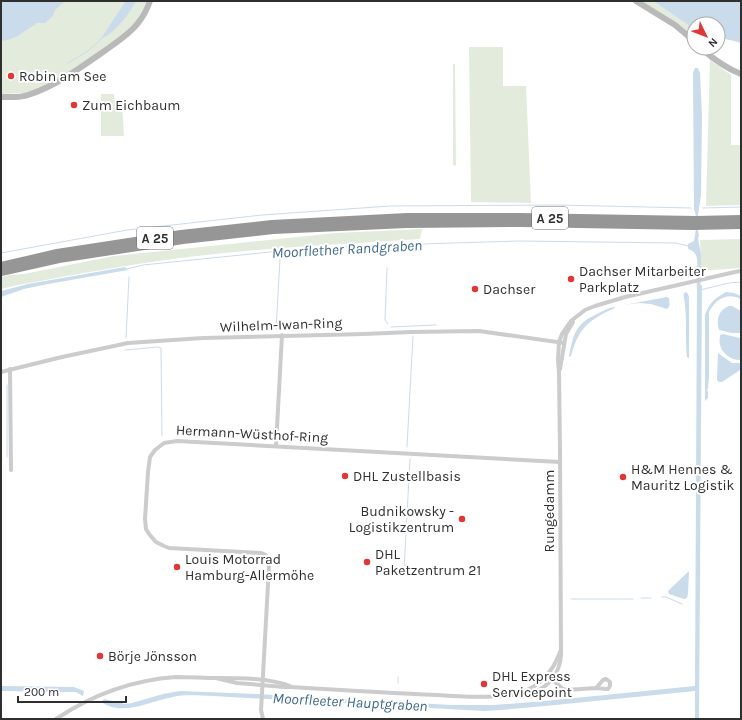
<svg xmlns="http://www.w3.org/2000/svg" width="742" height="720" font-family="Karla,sans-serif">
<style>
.green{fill:#e3ebdd}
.water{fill:#cadbeb}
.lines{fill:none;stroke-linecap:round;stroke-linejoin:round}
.stream{stroke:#cadbeb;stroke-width:1}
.canal{stroke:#cadbeb;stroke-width:4}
.street{stroke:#ccc;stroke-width:4}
.secondary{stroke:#b9b9b9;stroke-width:6}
.highway{stroke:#969696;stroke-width:8}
.poi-dot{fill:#df3837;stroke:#fff;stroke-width:1.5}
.labels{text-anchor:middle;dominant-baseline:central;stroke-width:4;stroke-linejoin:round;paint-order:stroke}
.shield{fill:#fff;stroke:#6d6d6d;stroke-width:1}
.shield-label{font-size:13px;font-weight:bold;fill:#2f2f2f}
.poi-label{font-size:14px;fill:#2f2f2f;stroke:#fff;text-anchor:start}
.street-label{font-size:14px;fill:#2f2f2f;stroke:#fff}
.water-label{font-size:15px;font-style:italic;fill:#3f698e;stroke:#fff}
</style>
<rect width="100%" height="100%" fill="#fff"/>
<!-- green -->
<g class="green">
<polygon points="1,1 147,1 136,22 118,39 79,66 54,81 36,90 25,93 1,94"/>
<polygon points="640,1 653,1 694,29 694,37"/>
<polygon points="469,47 503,47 503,86 526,86 531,203 471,202"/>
<polygon points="710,60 731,75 731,145 741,145 741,205 706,206"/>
<polygon points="453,64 455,64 456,165 455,166 453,165"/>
<polygon points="101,94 114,94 115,102 122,103 124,136 101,136"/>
<path d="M422 229 420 239C346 244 271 247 197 256 137 263 78 274 18 285L1 289V277L9 275 24 274 114 256 336 233Z"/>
<polygon points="741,239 741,268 701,271 700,240"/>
</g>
<!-- water -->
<g class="water">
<polygon points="1,1 65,1 55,10 53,16 45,23 37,23 16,37 4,41 1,39"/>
<path d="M126 1H136C129 14 116 32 101 39L111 23Z"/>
<path d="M653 1H741V43C733 40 725 40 718 36V24H694V29Z"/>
<path d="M695 68H698L699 71 700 72 702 117 701 195 698 215V231L699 236 698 238 701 255V273H697C697 264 700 252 688 249V244L694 241C696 230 698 219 694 209L693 73Z"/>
<polygon points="125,267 128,270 48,284 24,289 1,297 1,291 28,284"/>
<path d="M702 285 699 719H695V691L545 706 501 710 484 711 213 696C200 696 186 694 173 697 149 701 124 717 101 702L104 699 125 704 132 703 163 694 180 691 258 694 451 705H494L545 701 695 686 697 289V286Z"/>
<path d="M686 292 688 294 689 297V358L687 357C685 340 687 323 685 306 685 301 683 298 684 293Z"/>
<path d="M726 292 734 293 741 296V299C727 292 716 299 709 312V377L708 388 707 390 708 392V398L705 401V315C710 302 714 299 726 292Z"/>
<path d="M667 297 669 298C669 302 671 306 667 309L651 304 639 303 624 305Z"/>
<path d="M729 306H732L741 311V333H732L719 330C716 320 718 310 729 306Z"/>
<path d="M615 307V308C602 314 589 320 581 332 576 339 573 348 571 356L569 357C573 335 575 324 597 314 603 311 608 308 615 307Z"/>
<path d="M723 334 740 338 741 339V360C733 361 722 354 720 345 719 342 720 338 720 335Z"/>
<polygon points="718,353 732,363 741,363 740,370 722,382 719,382 717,380"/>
<polygon points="689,571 688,594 687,598 684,599 669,594 668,591"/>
<polygon points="1,686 74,687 84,691 83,696 76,692 69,692 1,691"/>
</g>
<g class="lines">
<!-- stream -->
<g class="stream">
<polyline points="68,63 88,51 101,39"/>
<polyline points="703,208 741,207"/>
<polyline points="1,253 127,230 262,215 390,206 557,205 691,208"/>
<polyline points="387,268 385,320 388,324"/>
<polyline points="127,269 143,265 280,251 357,246 519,241 676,243 688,246"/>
<polyline points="700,290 729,283 741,282"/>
<polyline points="391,327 436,325"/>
<polyline points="276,329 280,259"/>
<polyline points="126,338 129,277"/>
<polyline points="125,350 158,347 161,348 162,436"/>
<polyline points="1,378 2,378"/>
<polyline points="7,385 7,457"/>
<polyline points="407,447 413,336"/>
<polyline points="404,570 410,459"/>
<polyline points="662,597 666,597 682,604"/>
<polyline points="641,598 651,598"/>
<polyline points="571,599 633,599"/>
<polyline points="398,683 398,677"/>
</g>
<!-- canal -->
<polyline class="canal" points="698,269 699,291"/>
<!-- street -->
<g class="street">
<polyline points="10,369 11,470"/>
<polyline points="560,369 566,334 573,322"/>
<polyline points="1,372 62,357 128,343 203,338 364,334 411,332 479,331 564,343"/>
<polyline points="276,446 282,335"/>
<polyline points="547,675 563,689 567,690 596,688 606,689 608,689 610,686 610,682 606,679 603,680 596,688"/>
<path d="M216 678 237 683 284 687H291C340 690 389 693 437 695 462 697 488 698 513 695 520 694 527 695 534 692 550 686 560 672 561 655L560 451 559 373 558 359 559 342 562 334 571 321 585 310 595 306 625 297 735 272 741 271"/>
<path d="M520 693C540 686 553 672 560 652"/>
<path d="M56 719C92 695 132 680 176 677 190 677 204 678 218 678 241 678 269 678 290 686"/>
<path d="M263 719 261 710 262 693 269 566C270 560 268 555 261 553L169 548 164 546 156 542 149 534 146 529 145 519 148 472 150 457 155 450 164 443 177 441 560 462"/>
</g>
<!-- secondary -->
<g class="secondary">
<polyline points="636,1 675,25 694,41"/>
<path d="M701 48C713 59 726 68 741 74"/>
<path d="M1 97C10 97 20 98 28 95 56 86 80 68 103 52 114 44 130 34 138 23 144 16 147 9 150 1"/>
</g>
<!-- highway -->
<g class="highway">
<polyline points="1,266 57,253 181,234 272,224 407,217 520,217 696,220 741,219"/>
<polyline points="1,272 59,259 131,248 183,240 273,230 407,224 521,223 693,226 741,225"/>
</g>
</g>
<!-- markers -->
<g class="poi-dot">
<circle cx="11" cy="76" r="4"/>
<circle cx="74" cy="105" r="4"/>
<circle cx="571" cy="279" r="4"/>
<circle cx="475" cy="289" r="4"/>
<circle cx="345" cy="476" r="4"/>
<circle cx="623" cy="477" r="4"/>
<circle cx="462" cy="519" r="4"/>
<circle cx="367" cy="562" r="4"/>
<circle cx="177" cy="567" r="4"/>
<circle cx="100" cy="656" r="4"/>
<circle cx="484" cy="684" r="4"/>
</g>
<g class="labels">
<!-- shield labels -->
<g class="shield">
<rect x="532" y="207" width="36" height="22" rx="3"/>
<rect x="137" y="227" width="36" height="22" rx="3"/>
</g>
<g class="shield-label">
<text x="550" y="218">A 25</text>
<text x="155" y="238">A 25</text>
</g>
<!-- poi labels -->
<g class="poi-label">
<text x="19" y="76">Robin am See</text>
<text x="82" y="105">Zum Eichbaum</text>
<text x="579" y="271">Dachser Mitarbeiter<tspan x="579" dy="16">Parkplatz</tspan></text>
<text x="483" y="289">Dachser</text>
<text x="631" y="469">H&amp;M Hennes &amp;<tspan x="631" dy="16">Mauritz Logistik</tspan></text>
<text x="353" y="476">DHL Zustellbasis</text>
<text x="454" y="511" text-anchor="end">Budnikowsky -<tspan x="454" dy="16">Logistikzentrum</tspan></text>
<text x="375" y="554">DHL<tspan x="375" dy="16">Paketzentrum 21</tspan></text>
<text x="185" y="559">Louis Motorrad<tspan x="185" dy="16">Hamburg-Allermöhe</tspan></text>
<text x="108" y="656">Börje Jönsson</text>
<text x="492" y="676">DHL Express<tspan x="492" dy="16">Servicepoint</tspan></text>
</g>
<!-- street labels -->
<g class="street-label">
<text transform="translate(281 325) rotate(-2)">Wilhelm-Iwan-Ring</text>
<text transform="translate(252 434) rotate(3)">Hermann-Wüsthof-Ring</text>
<text transform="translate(549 511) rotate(-90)">Rungedamm</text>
</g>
<!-- water labels -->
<g class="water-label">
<text transform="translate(347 249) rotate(-3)">Moorflether Randgraben</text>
<text transform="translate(350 702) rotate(3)">Moorfleeter Hauptgraben</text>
</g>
</g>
<!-- border -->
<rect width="742" height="720" fill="none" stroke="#2f2f2f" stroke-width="4"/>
<!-- north arrow -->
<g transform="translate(706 36) rotate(133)"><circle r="19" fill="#ffffff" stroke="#acacac"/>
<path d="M0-3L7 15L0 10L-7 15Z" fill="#df3837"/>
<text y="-6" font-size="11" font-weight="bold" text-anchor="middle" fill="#2f2f2f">N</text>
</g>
<!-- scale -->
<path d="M18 696v6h108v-6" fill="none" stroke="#2f2f2f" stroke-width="2"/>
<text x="24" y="696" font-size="12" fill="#2f2f2f" stroke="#ffffff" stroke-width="3" paint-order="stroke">200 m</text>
</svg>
